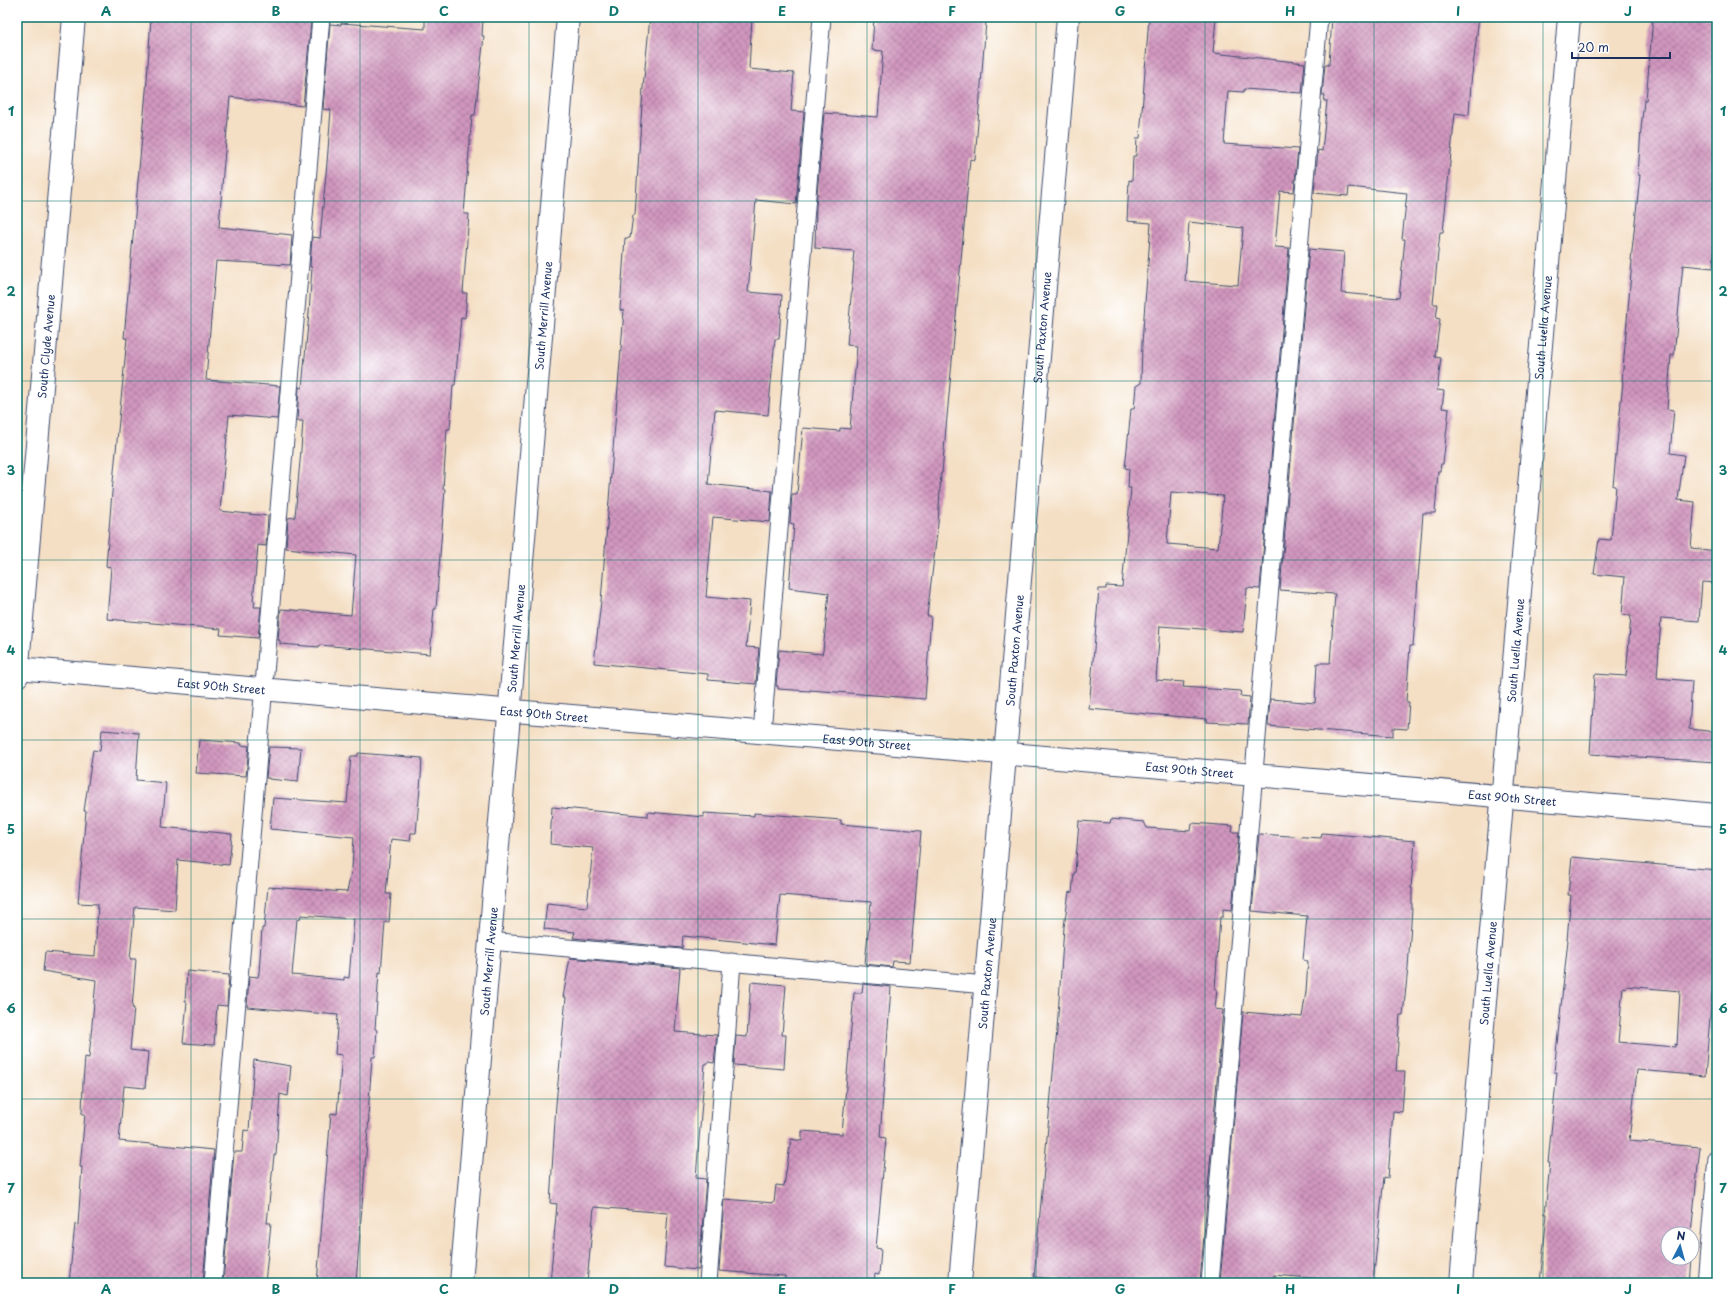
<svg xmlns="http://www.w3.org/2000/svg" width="1734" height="1300" font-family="'Playpen Sans',sans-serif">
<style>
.building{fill:url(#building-cross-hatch);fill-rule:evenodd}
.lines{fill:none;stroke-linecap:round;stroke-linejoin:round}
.service-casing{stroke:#3c496d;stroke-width:19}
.minor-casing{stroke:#3c496d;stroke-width:24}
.service{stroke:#fff;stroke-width:17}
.minor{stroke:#fff;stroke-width:22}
.grid{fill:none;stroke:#0f766e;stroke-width:1;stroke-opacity:0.55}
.labels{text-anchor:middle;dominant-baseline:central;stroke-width:3;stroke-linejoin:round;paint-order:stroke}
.street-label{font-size:11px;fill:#1b2f5e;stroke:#fff}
.neatline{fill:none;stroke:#0f766e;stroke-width:1.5}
.grid-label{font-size:13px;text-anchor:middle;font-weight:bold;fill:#0f766e}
</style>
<defs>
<pattern id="building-cross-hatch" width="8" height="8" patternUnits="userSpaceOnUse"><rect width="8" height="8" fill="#d196be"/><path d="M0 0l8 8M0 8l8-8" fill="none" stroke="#a97b9e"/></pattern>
</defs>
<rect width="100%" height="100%" fill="#fff"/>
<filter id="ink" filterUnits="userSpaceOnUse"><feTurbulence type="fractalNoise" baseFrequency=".025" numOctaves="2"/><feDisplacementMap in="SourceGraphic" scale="8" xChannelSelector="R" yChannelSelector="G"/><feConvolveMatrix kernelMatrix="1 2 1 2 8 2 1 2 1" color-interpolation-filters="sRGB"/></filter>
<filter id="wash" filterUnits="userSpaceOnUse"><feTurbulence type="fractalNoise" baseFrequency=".012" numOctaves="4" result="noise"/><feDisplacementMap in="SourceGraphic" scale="16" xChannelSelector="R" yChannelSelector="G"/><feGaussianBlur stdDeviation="0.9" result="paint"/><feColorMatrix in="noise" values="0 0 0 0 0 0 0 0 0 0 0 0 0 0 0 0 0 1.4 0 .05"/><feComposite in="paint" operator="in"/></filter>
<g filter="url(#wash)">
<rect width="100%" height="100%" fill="#f4dfc4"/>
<g id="blocks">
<!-- building -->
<g class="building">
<polygon points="151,17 257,17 311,22 303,106 230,97 223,173 219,227 292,235 290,265 216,261 210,330 206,380 280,386 277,419 229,415 220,511 268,516 266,546 258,545 253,601 255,601 254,607 261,607 258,638 220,635 221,629 107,619 111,567 106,566 112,492 127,338 124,338 147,80"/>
<polygon points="425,17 483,17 482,36 484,36 475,115 472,115 464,214 469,214 463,293 467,293 465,318 461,317 455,385 453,385 450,429 447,429 443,489 445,489 436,609 434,609 430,654 319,645 319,647 280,644 280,640 278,640 281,609 351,615 356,555 286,548 288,518 295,517 301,450 303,421 297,421 299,387 302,388 309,313 312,267 310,267 312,237 320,238 327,163 331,110 323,109 330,24 341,25 341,23 425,29"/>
<polygon points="650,17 752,17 749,69 794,73 791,111 804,112 796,204 756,200 748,292 782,295 779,339 775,339 768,415 715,410 708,484 772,491 770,522 713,517 706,597 750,601 746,647 759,648 756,684 708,680 708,674 594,663 601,601 624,311 620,310 625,238 630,238 633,215 635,215 643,88"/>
<polygon points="874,17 945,17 986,21 975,160 970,159 942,473 941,473 938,524 927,616 931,616 925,699 810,690 810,691 778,689 778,686 776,686 779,650 822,654 823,651 829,593 789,588 794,524 790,523 792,494 797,494 803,428 840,431 840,428 850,429 857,346 847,345 854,262 853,262 854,251 815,248 816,206 824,113 878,117 883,51 872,50"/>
<path d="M1149 17H1216L1213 53 1305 63 1302 93 1244 89V92L1228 91 1224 144 1298 149 1294 192 1280 191 1275 247 1289 248 1260 589 1247 588 1243 632 1160 626 1156 680 1184 682 1183 687 1241 691 1240 696 1250 697 1248 724 1207 722V719L1089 709 1099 589H1106V586L1122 587 1131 488H1128L1129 469 1125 468 1131 409H1134L1136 386 1141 383 1142 343 1151 223 1127 221 1129 180 1132 181 1133 156H1136L1137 138H1140ZM1189 222 1243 228 1238 285 1185 281ZM1171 492 1223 496 1218 548 1167 544Z"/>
<polygon points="1332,17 1479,17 1471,83 1469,115 1455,113 1443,232 1440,232 1433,304 1438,304 1436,318 1440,319 1435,357 1441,358 1437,390 1444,391 1442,408 1449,409 1443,464 1441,464 1440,471 1438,471 1435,513 1423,513 1413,646 1410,646 1406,702 1409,702 1407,729 1393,728 1393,736 1268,726 1270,699 1315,703 1317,663 1330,663 1335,594 1280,590 1309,249 1344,252 1341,293 1399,298 1405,239 1402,239 1407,193 1349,187 1348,196 1314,193 1318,150 1322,151 1327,101 1324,101 1325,95 1322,95 1325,65 1329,65"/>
<polygon points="1653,17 1717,17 1717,146 1713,189 1717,189 1717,224 1713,268 1683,265 1674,355 1671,355 1667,409 1674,410 1670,453 1684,455 1678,500 1695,502 1691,548 1717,551 1717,583 1702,582 1699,621 1661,618 1657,678 1692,681 1689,729 1717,732 1717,762 1590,754 1595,674 1626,676 1631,616 1622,615 1625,577 1594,574 1599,539 1611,540 1616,486 1613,486 1623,381 1622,381 1632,261 1631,260 1640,175 1638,175 1641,129 1644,100 1646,100"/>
<polygon points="102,730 139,733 136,780 166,783 162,827 232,834 229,865 178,860 175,910 135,907 130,959 136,959 132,1008 134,1008 130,1050 148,1052 145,1088 124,1086 119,1141 214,1150 203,1283 69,1283 75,1224 78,1225 82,1167 80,1167 85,1114 82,1114 83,1083 85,1057 89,1058 96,980 43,971 45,952 95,956 98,904 78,903 86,811 84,811 93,750 100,751"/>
<polygon points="199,740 241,743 241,745 249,746 246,776 196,773"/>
<polygon points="269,747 301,748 298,782 269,779 269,778 266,778"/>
<path d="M358 753 422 758 421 777 416 833H411L410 841 391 839 386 894H391L389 922H385L381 973 379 972 375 1029 377 1030 375 1057H372L368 1116H369L356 1283H317L331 1113 337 1114 342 1055 335 1054 338 1015 247 1007 249 976 258 977 259 973 262 928H264L268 887 347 892 352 868 354 837 270 829 273 798 347 803 351 756H358ZM301 915 354 919 349 978 344 977V980L292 975 297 919 300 920Z"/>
<polygon points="552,807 648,816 648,812 704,817 704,813 754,816 754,813 841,820 841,824 921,831 910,962 893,961 892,967 865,964 871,902 780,895 775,945 683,936 682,948 573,938 575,932 544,929 547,903 587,907 593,848 550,844"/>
<polygon points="1111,819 1144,822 1147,828 1191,831 1192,823 1233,826 1232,832 1239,832 1232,910 1223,909 1223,917 1220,917 1215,989 1217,989 1215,1009 1223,1010 1200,1283 1123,1279 1123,1283 1106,1283 1034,1277 1057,1030 1064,927 1069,892 1072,893 1074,873 1075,873 1079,821 1110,823"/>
<polygon points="1322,833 1415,841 1411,888 1412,888 1412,908 1408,968 1403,1015 1400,1015 1396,1071 1405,1071 1402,1112 1393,1111 1388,1178 1384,1177 1373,1283 1274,1275 1274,1283 1220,1283 1243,1012 1302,1017 1306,992 1308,961 1303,960 1307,916 1252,911 1259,834 1321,838"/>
<path d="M1572 857 1717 870V935L1705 1076 1637 1070 1629 1141 1700 1147 1691 1234H1668V1258H1691L1689 1283H1540L1547 1214H1545L1550 1163H1548L1557 1072H1554L1568 940H1567L1571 895H1568ZM1626 986 1680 991 1677 1045 1675 1044V1047L1618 1042 1623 987 1626 988Z"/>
<polygon points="570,958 680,968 675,1032 717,1035 714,1063 708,1062 707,1064 705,1064 696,1178 706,1179 699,1270 664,1267 668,1213 594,1207 587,1283 550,1283 557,1204 550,1203 556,1104 566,997 563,997"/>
<polygon points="187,971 229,975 227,1006 217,1005 214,1045 183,1043 187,1002 185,1002"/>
<polygon points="751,982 786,985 782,1035 786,1035 784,1069 734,1065 736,1036 747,1037"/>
<polygon points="863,984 891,987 880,1137 886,1138 876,1248 881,1249 879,1275 875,1274 874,1283 785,1283 785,1276 719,1271 724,1199 774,1203 776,1185 784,1186 791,1139 802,1141 802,1131 842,1134 854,993 862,993"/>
<polygon points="254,1060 291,1066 288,1096 280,1094 276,1155 274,1155 267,1223 271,1223 265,1283 223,1283 234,1152 242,1152 244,1130 249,1131"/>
</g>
</g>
</g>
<g filter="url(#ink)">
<use href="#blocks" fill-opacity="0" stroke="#3c496d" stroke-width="1"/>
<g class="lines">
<defs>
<g id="service">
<polyline points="762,732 822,17"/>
<polyline points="489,941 986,985"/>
<polyline points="213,1283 321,17"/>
<polyline points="708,1283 732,962"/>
<polyline points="1210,1283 1319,17"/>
<polyline points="1706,1283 1717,1158"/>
</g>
<g id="minor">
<path id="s1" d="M17 668 1717 815"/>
<path id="s2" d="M17 676 74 17"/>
<path id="s3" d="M461 1283 568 17"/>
<path id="s4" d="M960 1283 1068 17"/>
<path id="s5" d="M1461 1283 1569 17"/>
</g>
</defs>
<!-- service casing -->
<use href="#service" class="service-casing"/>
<!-- minor casing -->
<use href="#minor" class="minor-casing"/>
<!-- service -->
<use href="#service" class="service"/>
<!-- minor -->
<use href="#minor" class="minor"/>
</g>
</g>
<!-- grid -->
<path class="grid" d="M191 17V1283M360 17V1283M529 17V1283M698 17V1283M867 17V1283M1036 17V1283M1205 17V1283M1374 17V1283M1543 17V1283M17 201H1717M17 381H1717M17 560H1717M17 740H1717M17 919H1717M17 1099H1717"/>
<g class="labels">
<!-- street labels -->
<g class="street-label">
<text stroke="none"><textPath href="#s3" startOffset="971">South Merrill Avenue</textPath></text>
<text stroke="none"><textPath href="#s4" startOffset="959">South Paxton Avenue</textPath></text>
<text stroke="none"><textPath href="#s5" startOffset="959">South Luella Avenue</textPath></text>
<text stroke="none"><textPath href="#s2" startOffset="331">South Clyde Avenue</textPath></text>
<text stroke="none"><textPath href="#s3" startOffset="647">South Merrill Avenue</textPath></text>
<text stroke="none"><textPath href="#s4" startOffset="635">South Paxton Avenue</textPath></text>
<text stroke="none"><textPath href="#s5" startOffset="635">South Luella Avenue</textPath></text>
<text stroke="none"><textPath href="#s1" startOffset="205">East 90th Street</textPath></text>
<text stroke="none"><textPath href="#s1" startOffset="529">East 90th Street</textPath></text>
<text stroke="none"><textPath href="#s1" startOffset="853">East 90th Street</textPath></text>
<text stroke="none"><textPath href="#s1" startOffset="1177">East 90th Street</textPath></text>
<text stroke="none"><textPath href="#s1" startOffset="1501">East 90th Street</textPath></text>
<text stroke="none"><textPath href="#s3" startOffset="323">South Merrill Avenue</textPath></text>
<text stroke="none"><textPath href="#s4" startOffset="311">South Paxton Avenue</textPath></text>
<text stroke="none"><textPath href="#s5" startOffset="311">South Luella Avenue</textPath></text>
</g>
</g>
<!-- margin -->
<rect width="1734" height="1300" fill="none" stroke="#fff" stroke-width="44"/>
<!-- north arrow -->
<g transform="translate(1680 1246) rotate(6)"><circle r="19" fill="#ffffff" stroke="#a4acbf"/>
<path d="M0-3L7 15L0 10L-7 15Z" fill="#1f6fb2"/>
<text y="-6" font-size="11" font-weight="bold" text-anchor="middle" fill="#1b2f5e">N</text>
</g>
<!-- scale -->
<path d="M1572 52v6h98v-6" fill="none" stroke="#1b2f5e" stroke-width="2"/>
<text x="1578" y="52" font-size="12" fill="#1b2f5e" stroke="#ffffff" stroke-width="3" paint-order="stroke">20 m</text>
<rect x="22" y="22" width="1690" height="1256" class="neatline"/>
<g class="grid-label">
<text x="106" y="16">A</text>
<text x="276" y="16">B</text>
<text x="444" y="16">C</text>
<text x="614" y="16">D</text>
<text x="782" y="16">E</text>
<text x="952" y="16">F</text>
<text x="1120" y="16">G</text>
<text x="1290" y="16">H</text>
<text x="1458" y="16">I</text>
<text x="1628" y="16">J</text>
<text x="11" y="116">1</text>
<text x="1723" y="116">1</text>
<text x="11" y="296">2</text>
<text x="1723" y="296">2</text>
<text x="11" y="475">3</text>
<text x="1723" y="475">3</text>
<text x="11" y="655">4</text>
<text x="1723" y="655">4</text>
<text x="11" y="834">5</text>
<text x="1723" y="834">5</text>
<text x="11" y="1013">6</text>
<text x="1723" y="1013">6</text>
<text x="11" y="1193">7</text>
<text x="1723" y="1193">7</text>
<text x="106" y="1294">A</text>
<text x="276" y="1294">B</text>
<text x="444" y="1294">C</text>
<text x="614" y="1294">D</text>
<text x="782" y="1294">E</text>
<text x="952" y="1294">F</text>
<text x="1120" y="1294">G</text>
<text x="1290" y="1294">H</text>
<text x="1458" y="1294">I</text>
<text x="1628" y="1294">J</text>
</g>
</svg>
